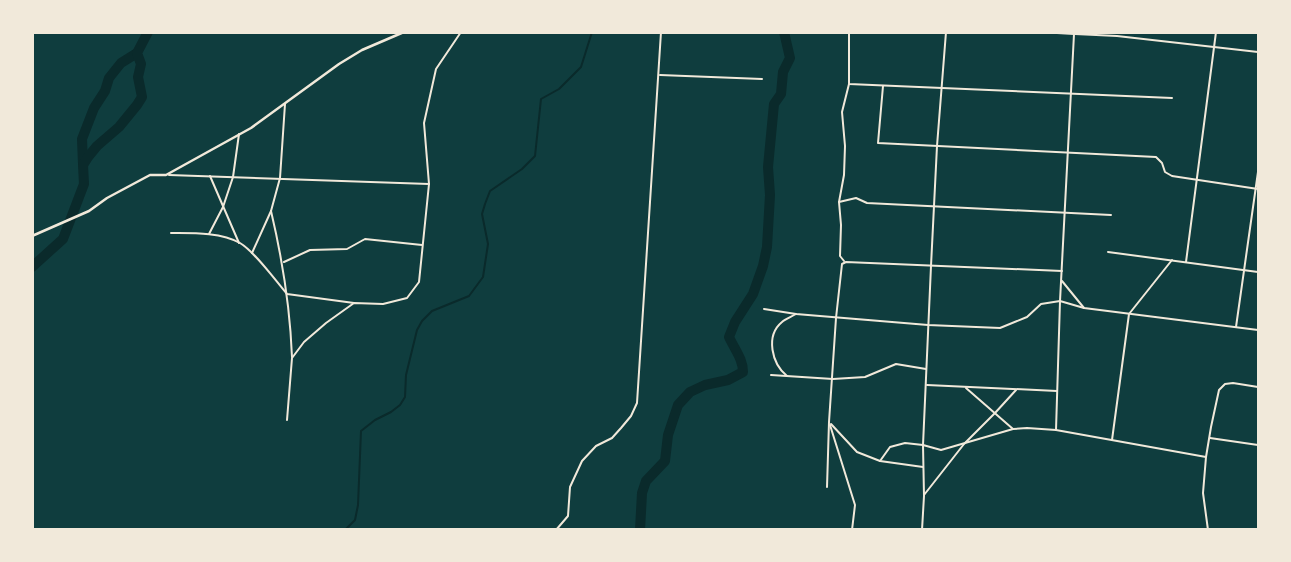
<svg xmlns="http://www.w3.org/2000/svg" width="1291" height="562" font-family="'Sofia Sans Condensed',sans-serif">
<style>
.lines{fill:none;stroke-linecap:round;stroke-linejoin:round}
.stream{stroke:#0a2a2b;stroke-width:2}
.river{stroke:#0a2a2b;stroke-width:10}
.minor{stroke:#f1e9da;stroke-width:2}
.tertiary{stroke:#f1e9da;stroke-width:2.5}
</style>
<rect width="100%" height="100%" fill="#0f3d3e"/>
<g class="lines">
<!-- stream -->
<polyline class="stream" points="345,530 355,520 358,505 361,431 375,420 391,412 400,405 405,397 406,375 417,330 422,321 432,311 469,296 483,277 488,244 482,214 485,204 490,191 522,169 535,156 541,99 559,89 581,67 592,32"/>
<!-- river -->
<g class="river">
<polyline points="83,164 82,139 94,108 105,91 109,78 121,63 137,53"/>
<polyline points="32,267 63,239 84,184 83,165 88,157 97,146 119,127 137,105 142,97 138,77 141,64 137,53 148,32"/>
<path d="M640 530 642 493 646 481 665 461 668 435 678 405 690 392 705 385 728 380 743 372C743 359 735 350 729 337L735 322 753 294 763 266 767 247 770 195 768 167 774 104 781 94 783 72 790 58 784 32"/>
</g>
<!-- minor -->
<g class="minor">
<polyline points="849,32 849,84 1172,98"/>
<polyline points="1040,32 1074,34 1060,301 1056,430"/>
<polyline points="1075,34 1117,36 1258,52"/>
<polyline points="660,75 762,79"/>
<polyline points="883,86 878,143 1156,157 1162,163 1165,172 1172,176 1258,189"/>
<polyline points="169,175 429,184"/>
<polyline points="210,176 239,243"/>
<polyline points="839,202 856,198 867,203 1111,215"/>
<path d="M271 211C283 262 290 305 292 357"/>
<path d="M171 233C192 233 221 232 240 243 255 252 275 280 287 294L354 303"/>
<polyline points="209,234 223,207 233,177 239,134"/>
<polyline points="1108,252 1258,272"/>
<polyline points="252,253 271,211 280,178 285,104"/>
<polyline points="844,261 840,256 841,225 839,202 844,175 845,146 842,112 849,84"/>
<polyline points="284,262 310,250 347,249 365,239 422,245"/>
<polyline points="1186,262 1216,32"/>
<polyline points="1062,281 1084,308"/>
<polyline points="764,309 796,314 928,325 1000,328 1027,317 1041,304 1060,301 1084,308 1258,330"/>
<polyline points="1236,327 1258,172"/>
<polyline points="771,375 833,379 865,377 896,364 926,369"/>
<path d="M787 376C772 364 765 336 782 322 785 319 791 317 796 314"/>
<polyline points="927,385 1057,391"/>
<polyline points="966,388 1013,429"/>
<polyline points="287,420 292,358 304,342 326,323 354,303 383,304 407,298 419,282 429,184 424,123 436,69 461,32"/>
<polyline points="831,424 857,452 880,461 923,467"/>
<polyline points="830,425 855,505 852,530"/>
<polyline points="1210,438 1258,445"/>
<polyline points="1112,440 1129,314 1172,260"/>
<polyline points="880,461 890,447 905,443 923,445 941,450 1013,429 1027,428 1056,430 1206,457"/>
<polyline points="827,487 829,422 836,318 842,264 846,262 1062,271"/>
<polyline points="924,495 964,444 995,413 1016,390"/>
<polyline points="556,530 568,516 570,487 582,461 596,446 612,438 621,428 631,416 637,403 661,32"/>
<polyline points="922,530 924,496 923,445 931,266 937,146 946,32"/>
<polyline points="1208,530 1203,493 1206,457 1211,427 1219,390 1225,384 1233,383 1258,387"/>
</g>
<!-- tertiary -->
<polyline class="tertiary" points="32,236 89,211 107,198 150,175 166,175 251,128 339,64 362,50 404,32"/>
</g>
<!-- border -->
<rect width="1291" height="562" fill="none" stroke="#f1e9da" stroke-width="68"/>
</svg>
